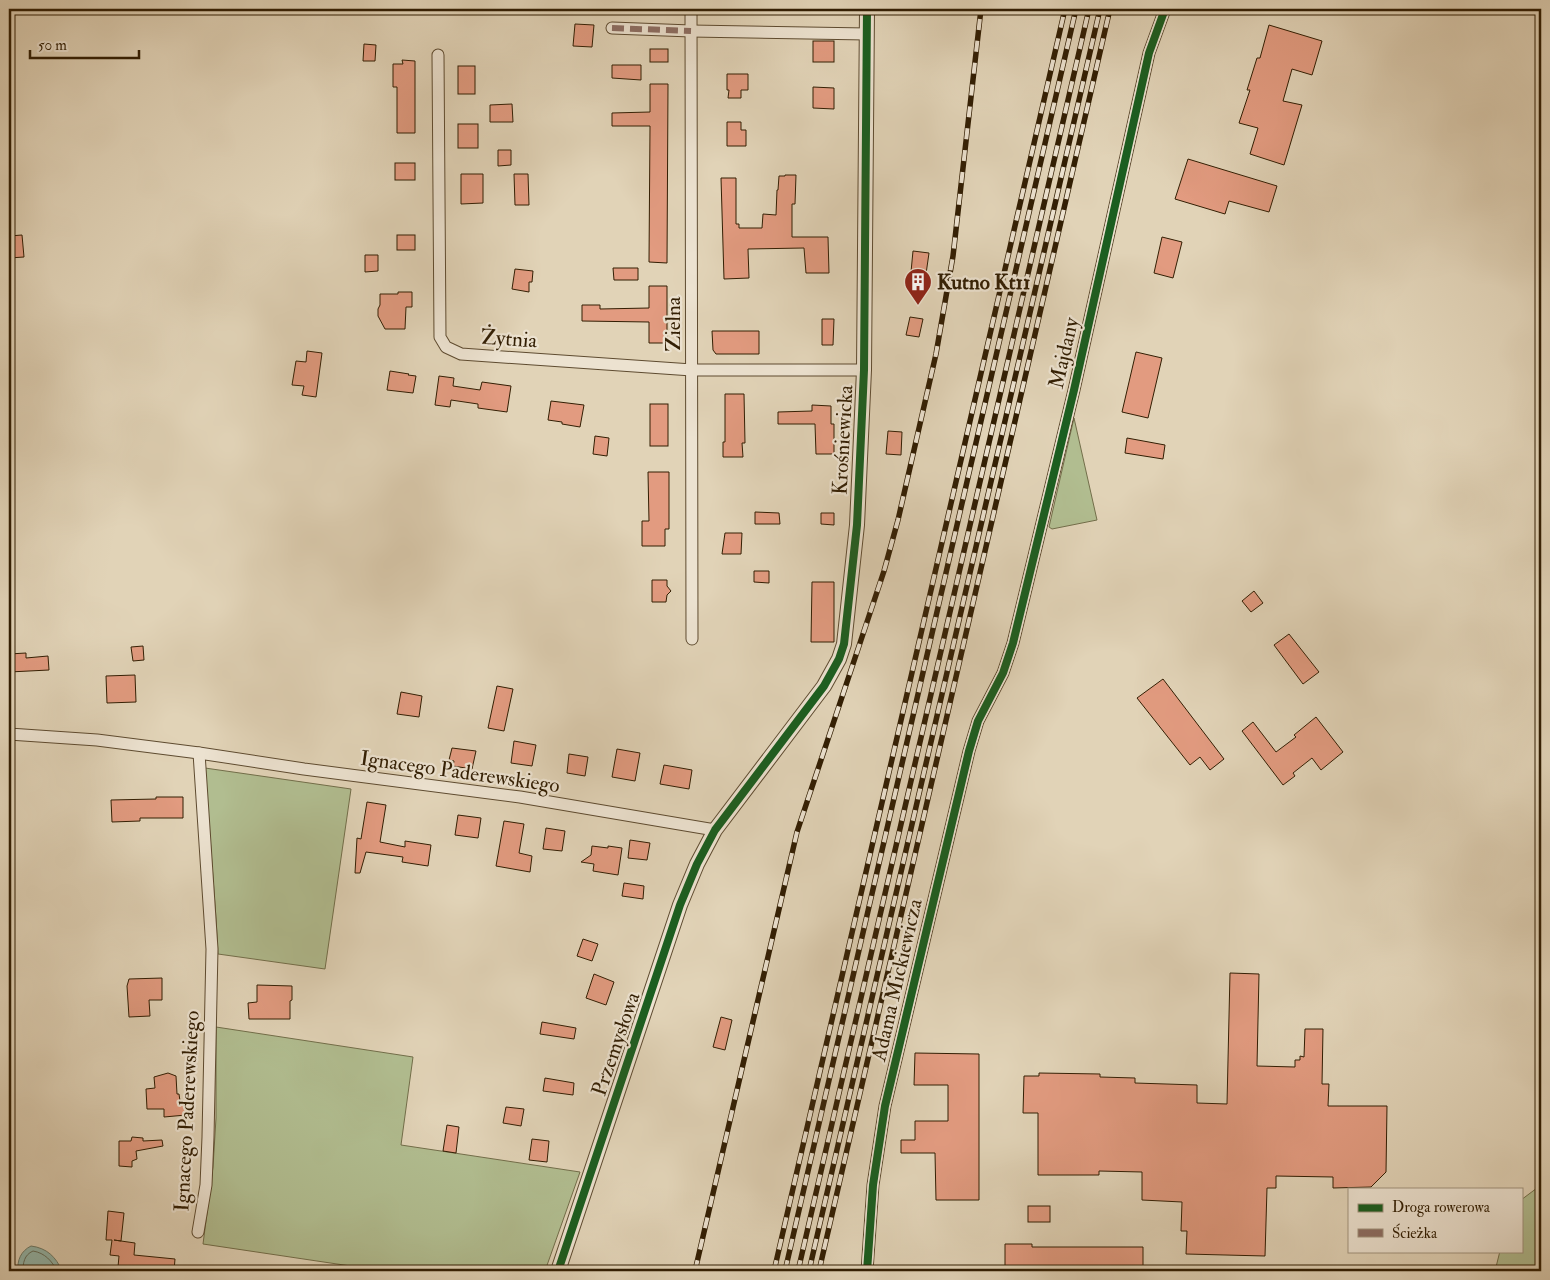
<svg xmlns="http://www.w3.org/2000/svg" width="1550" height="1280" font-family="'IM FELL Double Pica',serif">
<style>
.green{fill:#b1bd90;stroke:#726e4a}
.water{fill:#94b8ac;stroke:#6d7a68}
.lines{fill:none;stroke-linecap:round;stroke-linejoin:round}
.shore{stroke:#636b58;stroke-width:1}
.building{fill:#e29b80;stroke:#321e03}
.minor-casing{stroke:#5e4b30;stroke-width:13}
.tertiary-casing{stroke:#5e4b30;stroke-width:16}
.minor{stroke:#ece2d0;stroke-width:11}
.tertiary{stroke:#ece2d0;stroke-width:14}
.rail-casing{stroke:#321e03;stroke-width:5.5}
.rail{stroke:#ece2d0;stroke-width:4;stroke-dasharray:11;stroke-linecap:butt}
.quiet{stroke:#8d6e63;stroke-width:6;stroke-dasharray:12 6;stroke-linecap:butt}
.cycleway-casing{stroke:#ece2d0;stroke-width:11}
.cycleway{stroke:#1b5e20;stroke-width:8}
.labels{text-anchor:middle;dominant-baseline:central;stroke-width:4.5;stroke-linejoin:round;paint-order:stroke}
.poi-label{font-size:21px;font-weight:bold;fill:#321e03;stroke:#ece2d0;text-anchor:start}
.street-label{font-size:21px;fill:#321e03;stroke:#ece2d0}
</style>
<rect width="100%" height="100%" fill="#e1d3b7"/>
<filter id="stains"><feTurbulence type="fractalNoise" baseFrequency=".004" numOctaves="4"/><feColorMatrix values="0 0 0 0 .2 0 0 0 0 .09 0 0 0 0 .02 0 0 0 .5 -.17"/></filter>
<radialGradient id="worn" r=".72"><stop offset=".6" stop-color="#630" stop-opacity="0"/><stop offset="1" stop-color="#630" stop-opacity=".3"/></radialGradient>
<!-- green -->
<g class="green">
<polygon points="1074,418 1097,520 1052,529 1049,527"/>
<polygon points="205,768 351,789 325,969 218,954 216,919"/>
<polygon points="216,1027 413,1057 401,1145 580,1172 545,1271 384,1271 203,1244 213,1167 216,1118"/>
<polygon points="1541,1185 1541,1271 1495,1271 1500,1251 1521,1251 1521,1200"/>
</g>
<!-- water -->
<path class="water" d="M31 1246C47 1248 56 1257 62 1271H18C17 1260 21 1251 31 1246Z"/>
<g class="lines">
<!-- shore -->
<path class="shore" d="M23 1271C23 1263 24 1255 33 1251 45 1253 52 1261 57 1271"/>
</g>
<!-- building -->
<g class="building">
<polygon points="575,24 594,25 592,47 573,46"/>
<polygon points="1269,25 1322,41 1312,75 1292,69 1283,101 1302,105 1284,165 1250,154 1258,128 1239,123 1250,90 1247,90 1257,58 1260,58"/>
<rect x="813" y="41" width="21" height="21"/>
<polygon points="364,44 376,45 375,61 363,61"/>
<rect x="650" y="49" width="18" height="13"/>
<polygon points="402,60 415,61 415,133 397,133 397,87 393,87 393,64 403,64"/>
<polygon points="612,65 641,65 641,80 612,78"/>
<rect x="458" y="66" width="17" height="28"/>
<polygon points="727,74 748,74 748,90 741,90 741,98 728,98 729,90 727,90"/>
<polygon points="650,84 668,84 667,263 649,262 650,126 612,126 612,113 650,112"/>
<polygon points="813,87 834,88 834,109 813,108"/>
<polygon points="512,104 513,122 490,122 490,105"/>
<polygon points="727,122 741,122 741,130 746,130 746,146 727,146"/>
<rect x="458" y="124" width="20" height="24"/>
<polygon points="498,150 511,150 511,165 498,166"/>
<polygon points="1188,159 1277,186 1269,212 1229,201 1225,214 1175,199"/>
<rect x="395" y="163" width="20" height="17"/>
<polygon points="461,174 483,174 483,203 461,204"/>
<polygon points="514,174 528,174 529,205 515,205"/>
<polygon points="785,175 796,175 795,204 792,204 792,237 828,237 829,273 806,273 804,248 748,249 749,278 724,279 721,178 736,178 736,224 739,224 739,228 762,228 763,214 776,215 777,190 778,190 779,176 785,176"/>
<polygon points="22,235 24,257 9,258 9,236"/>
<rect x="397" y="235" width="18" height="15"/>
<polygon points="1162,237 1182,242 1173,278 1154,273"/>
<polygon points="913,251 929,253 926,274 911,272"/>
<polygon points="365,255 378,255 378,271 365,272"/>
<polygon points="613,268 638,268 638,280 614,280"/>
<polygon points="515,269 533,271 532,282 529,282 529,292 512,289"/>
<polygon points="649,286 667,286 667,343 649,343 649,322 582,321 582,305 600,305 600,309 649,308"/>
<polygon points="398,292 412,292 412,307 406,307 405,329 385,329 378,316 378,309 380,305 380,294 398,294"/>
<polygon points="910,317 923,319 919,337 906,335"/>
<polygon points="822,319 834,319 833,345 822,345"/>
<polygon points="712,331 759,331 759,354 716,354 713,350"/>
<polygon points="307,351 322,353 316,397 302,395 304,386 292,385 296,361 306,362"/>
<polygon points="1136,352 1162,358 1148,418 1122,412"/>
<polygon points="390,371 409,374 408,375 416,376 413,393 387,390"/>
<polygon points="439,376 454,378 453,386 480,390 482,382 511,386 507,412 478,408 478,404 451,400 450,407 435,405"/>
<polygon points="725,394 744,394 745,443 742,443 743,457 723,457 723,442 725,442"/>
<polygon points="551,401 584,405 580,427 562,424 562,422 548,420"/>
<rect x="650" y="404" width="18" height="42"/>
<polygon points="812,405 831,406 831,424 834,424 834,454 816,454 815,424 778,424 778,412 812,411"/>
<polygon points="888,431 902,432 901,455 886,454"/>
<polygon points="595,436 609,438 607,456 593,454"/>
<polygon points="1127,438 1165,445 1163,459 1125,453"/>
<polygon points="648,472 669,472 669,529 665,529 665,546 642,546 642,521 649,521"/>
<polygon points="755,512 779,513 780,524 755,524"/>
<polygon points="821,513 834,513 834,525 821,524"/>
<polygon points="725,533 742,533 741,554 722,554"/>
<polygon points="754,571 769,571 769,583 754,582"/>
<polygon points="652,580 667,580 667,586 671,591 667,595 666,602 652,602"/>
<polygon points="812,582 834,582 834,642 811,642"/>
<polygon points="1254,591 1263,603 1251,612 1242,601"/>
<polygon points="1289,634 1319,672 1303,684 1274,645"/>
<polygon points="143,646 144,660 133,661 131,647"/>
<polygon points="26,653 26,658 48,656 49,670 9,672 9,654"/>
<polygon points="135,675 136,702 107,703 106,676"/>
<polygon points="1163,679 1224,759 1210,770 1200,757 1190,765 1137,698"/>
<polygon points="497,686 513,689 504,731 488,728"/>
<polygon points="401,692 422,696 419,717 397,714"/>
<polygon points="1316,717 1343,752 1321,770 1312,758 1293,773 1295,776 1283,785 1242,731 1253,722 1276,752 1296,737 1294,735"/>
<polygon points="514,741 536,745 532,766 511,763"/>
<polygon points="452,748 476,751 472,769 453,766 454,761 449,760"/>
<polygon points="617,749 640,753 635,781 612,777"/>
<polygon points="569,754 588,757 585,776 567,773"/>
<polygon points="664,765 692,770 689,789 660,784"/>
<polygon points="156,797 183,797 183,818 140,818 140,821 112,822 111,800 156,799"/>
<polygon points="367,802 386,805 380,842 405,847 405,841 431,845 428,866 402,862 403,857 366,852 360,873 355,873 357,838 361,839"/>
<polygon points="458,815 481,818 478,838 455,835"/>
<polygon points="504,821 524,824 519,853 532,856 530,872 496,866"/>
<polygon points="546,828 565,831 562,851 543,849"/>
<polygon points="630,840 650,843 647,860 628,858"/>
<polygon points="592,846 608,848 608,846 622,848 618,875 593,871 594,864 581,862 591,855"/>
<polygon points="624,883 644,886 643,899 622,896"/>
<polygon points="583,939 598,944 592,961 577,956"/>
<polygon points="1230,973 1259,974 1257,1066 1295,1067 1295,1060 1300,1060 1300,1056 1304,1057 1305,1029 1323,1029 1322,1084 1329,1084 1328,1106 1387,1106 1386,1172 1371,1187 1333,1188 1333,1177 1276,1176 1276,1188 1267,1188 1265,1256 1186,1254 1187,1231 1181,1231 1182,1202 1142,1200 1142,1172 1099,1171 1099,1175 1038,1175 1038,1113 1023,1113 1024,1076 1039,1076 1039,1073 1100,1074 1100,1077 1135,1078 1135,1083 1197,1085 1197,1103 1227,1104"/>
<polygon points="594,974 614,982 606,1005 586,998"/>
<polygon points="162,978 162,1000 149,1000 150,1016 129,1017 127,986 129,979"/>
<polygon points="257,985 292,986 292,1000 290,1001 290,1019 249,1019 248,1003 257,1002"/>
<polygon points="721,1017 732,1020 725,1050 713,1047"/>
<polygon points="542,1022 576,1028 574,1039 540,1034"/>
<polygon points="915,1053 979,1054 979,1200 936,1200 935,1153 901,1153 901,1140 915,1140 915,1121 948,1121 948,1085 914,1085"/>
<polygon points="168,1073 176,1076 177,1094 179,1094 180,1101 186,1101 186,1115 164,1117 164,1109 147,1109 146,1089 155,1088 154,1077"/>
<polygon points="545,1078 574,1083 573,1095 543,1091"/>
<polygon points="506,1107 524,1109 521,1126 503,1123"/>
<polygon points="447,1125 459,1127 456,1153 443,1151"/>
<polygon points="132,1137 143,1138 143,1141 162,1140 163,1146 136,1151 137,1159 132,1161 132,1167 119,1166 119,1141 131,1141"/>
<polygon points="532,1139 549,1141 547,1162 529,1160"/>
<rect x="1028" y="1206" width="22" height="16"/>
<polygon points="108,1211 124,1213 121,1241 114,1240 135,1243 134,1255 175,1259 174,1271 155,1271 118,1267 119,1256 110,1255 112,1240 106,1240"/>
<polygon points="1005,1244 1032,1244 1032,1247 1143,1247 1143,1271 1005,1271"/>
</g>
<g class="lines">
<defs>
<g id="minor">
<polyline points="691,9 692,639"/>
<polyline points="612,28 691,31 867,34"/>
<polyline points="438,55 440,337 446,347 461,354 692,370 864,370"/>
<polyline points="9,734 97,740 199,753 304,769 520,797 715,830"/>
<polyline points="198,1232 206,1185 208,1137 212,949 199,753"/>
<polyline points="867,1271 873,1185 885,1106 969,751 978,721 1003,673 1013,643 1074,390 1149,53 1165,9"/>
</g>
<polyline id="tertiary" points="558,1271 680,905 697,864 715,830 824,686 839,659 844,644 857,525 864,370 867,9"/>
</defs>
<!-- minor casing -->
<use href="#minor" class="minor-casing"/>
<!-- tertiary casing -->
<use href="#tertiary" class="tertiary-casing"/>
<!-- minor -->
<use href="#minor" class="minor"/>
<!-- tertiary -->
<use href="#tertiary" class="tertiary"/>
<defs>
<g id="rail">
<polyline points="695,1271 797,832 884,571 898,520 936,354 953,256 981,9"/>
<polyline points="774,1271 1065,9"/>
<polyline points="785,1271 1076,9"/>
<polyline points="798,1271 1089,9"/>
<polyline points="809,1271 1100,9"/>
<polyline points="819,1271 1110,9"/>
</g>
</defs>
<!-- rail casing -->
<use href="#rail" class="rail-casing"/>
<!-- rail -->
<use href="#rail" class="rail"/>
<!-- quiet -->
<polyline class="quiet" points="612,28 691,31"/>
<defs>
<g id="cycleway">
<polyline points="558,1271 680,905 697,864 715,830 824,686 839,659 844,644 857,525 864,370 867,9"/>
<polyline points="867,1271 873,1185 885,1106 969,751 978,721 1003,673 1013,643 1074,390 1149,53 1165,9"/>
</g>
</defs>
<!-- cycleway casing -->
<use href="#cycleway" class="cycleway-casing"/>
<!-- cycleway -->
<use href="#cycleway" class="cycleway"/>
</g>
<!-- icons -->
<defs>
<symbol id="building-pin" viewBox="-11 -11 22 30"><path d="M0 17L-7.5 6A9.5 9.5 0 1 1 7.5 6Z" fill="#8f2418" stroke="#ece2d0"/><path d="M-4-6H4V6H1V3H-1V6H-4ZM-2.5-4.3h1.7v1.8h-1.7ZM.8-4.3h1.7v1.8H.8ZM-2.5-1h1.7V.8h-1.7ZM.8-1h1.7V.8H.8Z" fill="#fff"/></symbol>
</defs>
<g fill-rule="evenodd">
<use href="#building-pin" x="902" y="266" width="32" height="43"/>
</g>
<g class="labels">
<!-- poi labels -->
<g class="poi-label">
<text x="937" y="282">Kutno Kt11</text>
</g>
<!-- street labels -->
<g class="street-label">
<text transform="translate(673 324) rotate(-90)">Zielna</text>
<text transform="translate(509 339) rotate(4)">Żytnia</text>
<text transform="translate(1064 353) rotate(-77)">Majdany</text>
<text transform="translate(843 440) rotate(-87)">Krośniewicka</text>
<text transform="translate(460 772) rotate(8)">Ignacego Paderewskiego</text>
<text transform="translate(897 980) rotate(-77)">Adama Mickiewicza</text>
<text transform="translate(616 1044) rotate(-71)">Przemysłowa</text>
<text transform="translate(187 1111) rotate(-87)">Ignacego Paderewskiego</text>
</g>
</g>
<!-- margin -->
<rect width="1550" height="1280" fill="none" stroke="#e1d3b7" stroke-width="30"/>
<rect x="10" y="10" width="1530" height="1260" fill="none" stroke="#321e03" stroke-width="2.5"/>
<rect x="15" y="15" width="1520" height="1250" fill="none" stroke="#321e03"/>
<!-- legend -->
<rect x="1348" y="1188" width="175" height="65" fill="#ece2d0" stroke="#a2947e"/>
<rect x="1358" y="1204" width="25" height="8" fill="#1b5e20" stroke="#a2947e"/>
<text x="1392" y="1212" font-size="15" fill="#321e03">Droga rowerowa</text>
<rect x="1358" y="1229" width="25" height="8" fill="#8d6e63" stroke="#a2947e"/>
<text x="1392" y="1238" font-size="15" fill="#321e03">Ścieżka</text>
<!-- scale -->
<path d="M30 50v8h109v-8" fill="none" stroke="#321e03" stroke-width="2.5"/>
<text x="38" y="50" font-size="15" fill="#321e03" stroke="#ece2d0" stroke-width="4" paint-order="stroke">50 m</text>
<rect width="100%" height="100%" filter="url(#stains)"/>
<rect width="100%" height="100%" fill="url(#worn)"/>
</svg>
